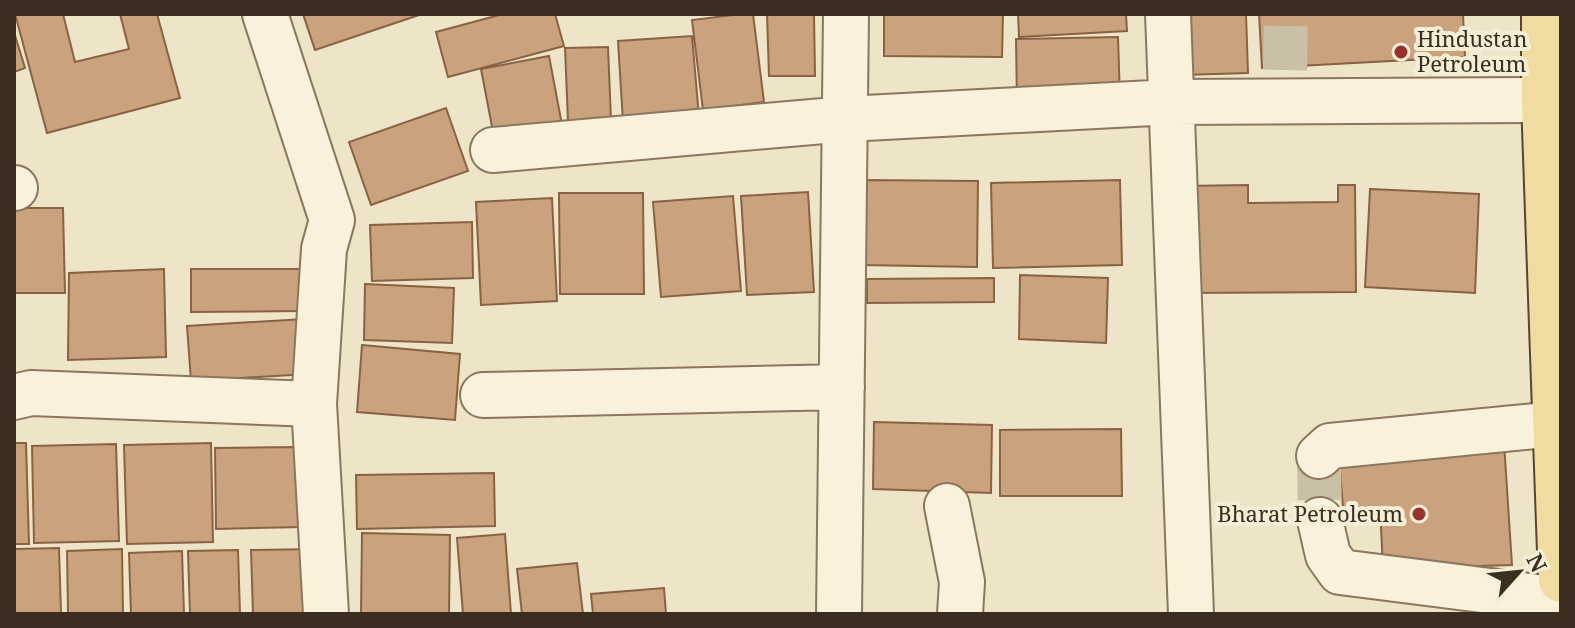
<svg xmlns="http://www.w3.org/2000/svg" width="1575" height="628" viewBox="0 0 1575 628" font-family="'Noto Serif',serif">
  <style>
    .building { fill: #cba27e; stroke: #896243; stroke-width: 2 }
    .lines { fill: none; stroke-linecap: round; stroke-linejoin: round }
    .minor-tunnel { stroke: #cac0a6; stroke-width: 44; stroke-dasharray: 44 22; stroke-linecap: butt }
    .minor-casing { stroke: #8a775d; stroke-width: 48 }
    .major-casing { stroke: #584531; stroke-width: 48 }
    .minor { stroke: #f9f1db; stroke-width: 44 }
    .major { stroke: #f0dba1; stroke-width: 44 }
    .poi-dot { fill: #98322e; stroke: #f5eed7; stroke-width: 3 }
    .labels { text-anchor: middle; stroke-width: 8; stroke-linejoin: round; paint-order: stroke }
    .poi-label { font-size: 22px; fill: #3b2e20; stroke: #f5eed7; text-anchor: start }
  </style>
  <rect width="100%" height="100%" fill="#eee4c8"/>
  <path class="building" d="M15,14h48l12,48 54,-13 -9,-35h37l23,84 -133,35z
    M303,14h115l1,1 -104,35z
    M503,14h52l9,32 -116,31 -12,-45z
    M741,14h12l11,88 -61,8 -11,-90z
    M767,14h47l1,62h-46z
    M884,14h119l-1,43 -118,-1z
    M1018,14h108l1,17 -108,6z
    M1180,14h66l2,59 -65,2z
    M1259,14h204l2,43 -203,11z
    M14,32l11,36 -11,4z
    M692,36l7,81 -76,5 -5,-81z
    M1118,37l2,63 -103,3 -1,-64z
    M608,47l3,73 -43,2 -3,-74z
    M549,56l13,69 -68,12 -13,-68z
    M446,108l22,63 -97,34 -22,-63z
    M861,180l117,1 -1,86 -116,-2z
    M1120,180l2,85 -129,3 -2,-85z
    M1248,185v18l90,-1v-17h17l1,107 -174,1v-107z
    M1370,189l109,5 -4,99 -110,-6z
    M808,192l6,100 -67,3 -6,-99z
    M559,193h84l1,101h-84z
    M733,196l8,95 -80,6 -8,-95z
    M552,198l5,103 -76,4 -5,-103z
    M14,208h49l2,85h-51z
    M472,222l1,56 -101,3 -2,-56z
    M164,269l2,88 -98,3 1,-87z
    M191,269h109v42l-109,1z
    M1020,275l88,3 -2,65 -87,-4z
    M994,278v24l-127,1v-24z
    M365,284l89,4 -2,55 -88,-3z
    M304,319l4,55 -117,7 -4,-55z
    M362,345l98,9 -5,66 -98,-8z
    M874,422l118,3 -1,68 -118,-4z
    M1121,429l1,67h-122v-66z
    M14,443h12l3,101h-15z
    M211,443l2,99 -86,2 -3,-99z
    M1504,443l8,122 -129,4 -3,-62 -37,1 -4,-53z
    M116,444l3,97 -85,2 -2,-97z
    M300,447l2,80 -86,2 -1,-81z
    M494,473l1,53 -138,3 -1,-54z
    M362,533l88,2 -1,79h-88z
    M505,534l6,80h-48l-6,-76z
    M59,548l2,66h-47v-65z
    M122,549l1,65h-55l-1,-63z
    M316,549l2,65h-65l-2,-64z
    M238,550l2,64h-50l-2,-63z
    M182,551l2,63h-53l-2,-61z
    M577,563l6,51h-61l-5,-45z
    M664,588l2,26h-73l-2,-20z"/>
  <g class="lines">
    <path class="minor-tunnel" d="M1285,70l1,-56
      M1319,456l1,64"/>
    <defs>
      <path id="minor" d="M265,14l67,206 -8,29 -10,155 12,210
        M1168,14l23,600
        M493,150l353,-31 326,-17 372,-2
        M14,188h1
        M483,395l359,-8
        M14,397l17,-4 283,11
        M1319,456l11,-10 226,-22
        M947,506l15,76 -2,32
        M1320,520l8,35 12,17 221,28
        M839,614l7,-600"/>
      <path id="major" d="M1544,14v86l17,480"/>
    </defs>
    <use href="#minor" class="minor-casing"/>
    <use href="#major" class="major-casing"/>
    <use href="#minor" class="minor"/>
    <use href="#major" class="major"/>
  </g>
  <g class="poi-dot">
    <circle cx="1401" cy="52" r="8"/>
    <circle cx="1419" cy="514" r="8"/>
  </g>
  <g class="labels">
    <g class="poi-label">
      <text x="1417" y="47">Hindustan<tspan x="1417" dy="25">Petroleum</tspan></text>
      <text x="1403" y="522" text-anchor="end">Bharat Petroleum</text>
    </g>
  </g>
  <rect width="1575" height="628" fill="none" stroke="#3b2e20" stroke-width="32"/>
  <g transform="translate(1519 572) rotate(63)" stroke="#f5eed7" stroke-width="6" paint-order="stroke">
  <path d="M0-6L14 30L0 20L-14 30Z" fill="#3b2e20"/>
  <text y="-12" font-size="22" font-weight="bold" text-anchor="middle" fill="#3b2e20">N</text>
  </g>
</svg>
